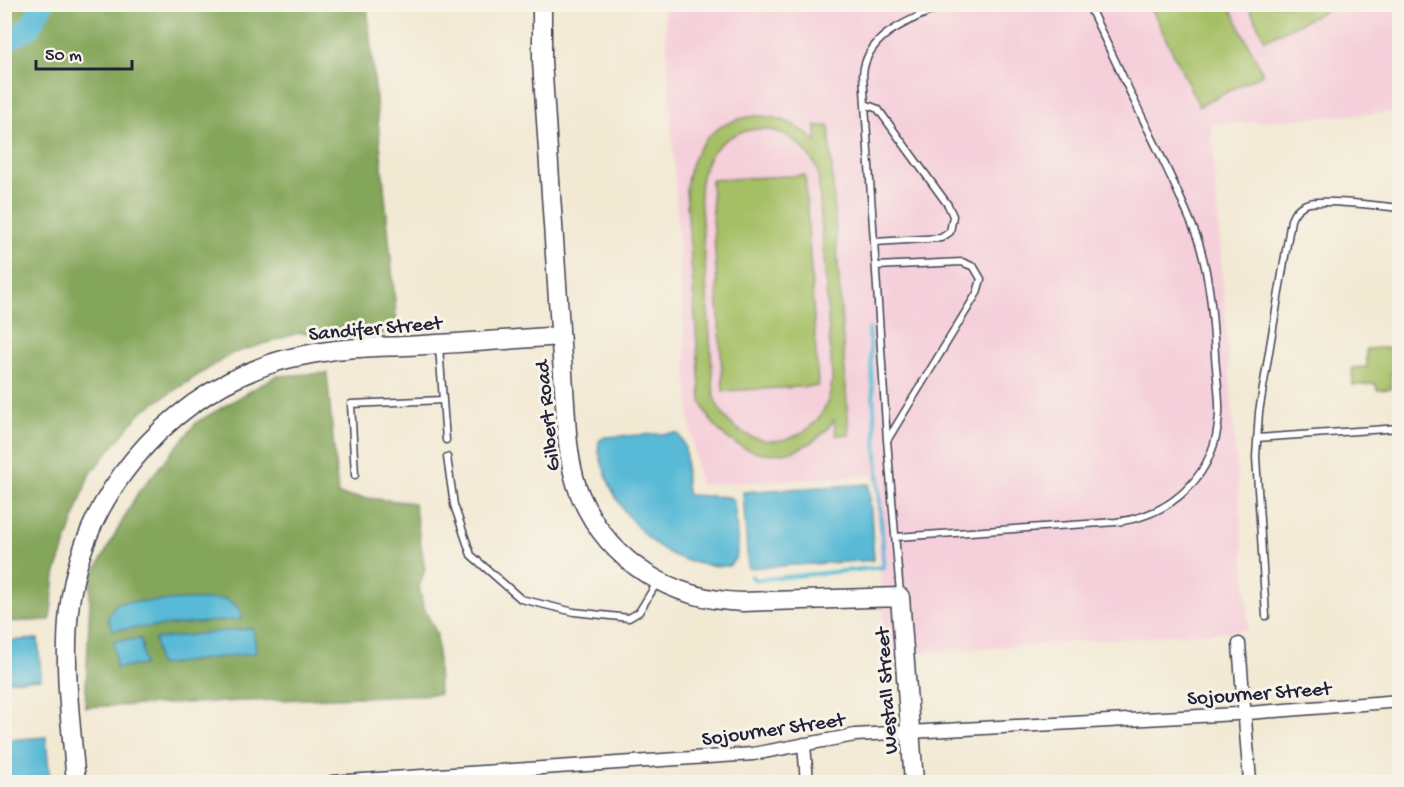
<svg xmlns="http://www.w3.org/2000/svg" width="1404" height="787" viewBox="0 0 1404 787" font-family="'Gochi Hand',sans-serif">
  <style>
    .built { fill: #f5cfda }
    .green { fill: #a5bf65; stroke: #647050; stroke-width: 1.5; fill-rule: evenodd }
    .forest { fill: #84a65a; stroke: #53644a; stroke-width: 1.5 }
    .water { fill: #58bad6; stroke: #3d6e88; stroke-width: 1.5 }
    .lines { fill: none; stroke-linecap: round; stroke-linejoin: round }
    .stream { stroke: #58bad6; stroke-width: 4 }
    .river { stroke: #58bad6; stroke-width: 22 }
    .lane-casing { stroke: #414052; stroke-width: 9 }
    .street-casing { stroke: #414052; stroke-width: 15 }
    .secondary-casing { stroke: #414052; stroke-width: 21 }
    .lane { stroke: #fff; stroke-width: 6 }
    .street { stroke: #fff; stroke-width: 12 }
    .secondary { stroke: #fff; stroke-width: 18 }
    .labels { text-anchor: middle; stroke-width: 6; stroke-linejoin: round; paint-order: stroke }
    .street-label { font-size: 21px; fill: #22223b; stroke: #f7f3e8 }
  </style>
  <rect width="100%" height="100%" fill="#f7f3e8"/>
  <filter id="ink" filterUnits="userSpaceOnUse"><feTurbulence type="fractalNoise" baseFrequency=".0167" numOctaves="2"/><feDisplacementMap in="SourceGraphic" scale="12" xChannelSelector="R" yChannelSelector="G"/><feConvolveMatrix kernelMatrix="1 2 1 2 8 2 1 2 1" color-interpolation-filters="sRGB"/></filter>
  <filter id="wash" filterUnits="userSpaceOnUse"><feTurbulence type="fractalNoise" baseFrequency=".008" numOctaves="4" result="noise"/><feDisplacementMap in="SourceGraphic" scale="24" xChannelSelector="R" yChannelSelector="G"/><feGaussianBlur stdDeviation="1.35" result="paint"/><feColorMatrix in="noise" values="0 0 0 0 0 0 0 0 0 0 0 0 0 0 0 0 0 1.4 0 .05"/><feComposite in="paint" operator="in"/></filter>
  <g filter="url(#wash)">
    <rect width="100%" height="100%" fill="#f2e9d3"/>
    <path class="built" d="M664,5h735v107l-188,13 38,505 -363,25 -13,-180 -173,10 -10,-60z"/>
    <path class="green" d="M1164,5h65l34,69 -64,32 -47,-96z
      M1248,5h79l2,4 -64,31z
      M756,116c24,0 44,9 60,26v-16h13l20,309h-13l-2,-15c-36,53 -112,41 -133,-19l-15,-211c4,-42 27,-70 70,-74zM765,129c26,4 43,19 53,43l14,204c-1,74 -92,89 -118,21l-14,-205c2,-40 26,-63 65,-63z
      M805,175l13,211 -95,5 -12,-211z
      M1399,347v26h-9l1,16 -14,1 -1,-6 -23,1 -1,-17 15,-1 -1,-18z"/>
    <path class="forest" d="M4,5h363l31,329 -99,-1 -68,21 -89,57 -53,64 -34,100 -5,45 -45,2z
      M327,373l11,122 76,8 11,67 -6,17 4,19 14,28 2,60 -354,13 6,-128 46,-85 60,-72 79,-46z"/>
    <path class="water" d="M677,433c16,16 4,42 11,62l41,2 5,3 4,46 -2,12 -7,8c-14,0 -27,-1 -41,-5 -38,-11 -72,-53 -83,-89 -3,-10 -8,-20 -6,-31l6,-4z
      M869,484l5,76 -126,8 -5,-76z
      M226,599l12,8 5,12 -130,11 -5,-12 7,-13 10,-3z
      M253,628l3,25 -98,12 -3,-26z
      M38,639l3,40 -36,2v-40z
      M141,639l3,26 -28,3 -2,-27z
      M46,737l4,45h-45v-42z"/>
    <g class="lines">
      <path class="stream" d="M751,576l4,4 129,-13 -15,-238"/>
      <path class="river" d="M4,42l25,-14 14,-24"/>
    </g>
  </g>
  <g filter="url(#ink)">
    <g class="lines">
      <defs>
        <path id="lane" d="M865,104l13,5 70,96 5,11 -3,16 -9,6 -66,4
          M876,266l86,-4 12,5 7,12 -4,14 -89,146
          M439,347l7,93
          M1257,438l143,-10
          M447,457l7,48 17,50 50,44 53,13 55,6 10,-6 19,-31
          M355,475l-4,-71 92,-4
          M896,537l220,-15c58,-7 100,-48 103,-108 1,-19 -3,-39 -4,-59 -2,-38 -5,-75 -16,-112 -11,-31 -26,-61 -40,-91 -24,-49 -47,-98 -71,-148
          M900,593l-13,-153 -24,-366c4,-42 50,-54 83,-70
          M1266,616l-10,-159 3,-45 32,-192c3,-8 7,-13 15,-16 16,-6 73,2 94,4"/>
        <path id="street" d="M1239,644l11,138
          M804,744l3,38
          M332,782l421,-28 102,-19 381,-21 164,-13"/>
        <path id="secondary" d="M542,4v57l25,372c2,22 5,44 14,64 29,66 91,103 162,105l157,-5 14,185
          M76,782c-5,-56 -13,-115 -7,-172 13,-112 93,-207 198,-245 19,-7 42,-11 62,-14 25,-4 52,-4 77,-5 52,-3 103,-6 154,-10"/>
      </defs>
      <use href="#lane" class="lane-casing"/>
      <use href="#street" class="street-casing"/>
      <use href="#secondary" class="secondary-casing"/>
      <use href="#lane" class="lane"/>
      <use href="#street" class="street"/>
      <use href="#secondary" class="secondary"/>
    </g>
  </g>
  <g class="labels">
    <g class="street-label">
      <text transform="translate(375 327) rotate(-5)" y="7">Sandifer Street</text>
      <text transform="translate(546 416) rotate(-96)" y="7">Gilbert Road</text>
      <text transform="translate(885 691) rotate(-94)" y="7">Westall Street</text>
      <text transform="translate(1259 692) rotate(-4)" y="7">Sojourner Street</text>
      <text transform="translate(773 728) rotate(-8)" y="7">Sojourner Street</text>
    </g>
  </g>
  <rect width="1404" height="787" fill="none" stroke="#f7f3e8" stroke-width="24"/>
  <path d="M36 60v9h96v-9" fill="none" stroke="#22223b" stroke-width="3"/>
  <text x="45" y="60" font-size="18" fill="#22223b" stroke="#f7f3e8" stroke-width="4.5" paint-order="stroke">50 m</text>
</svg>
